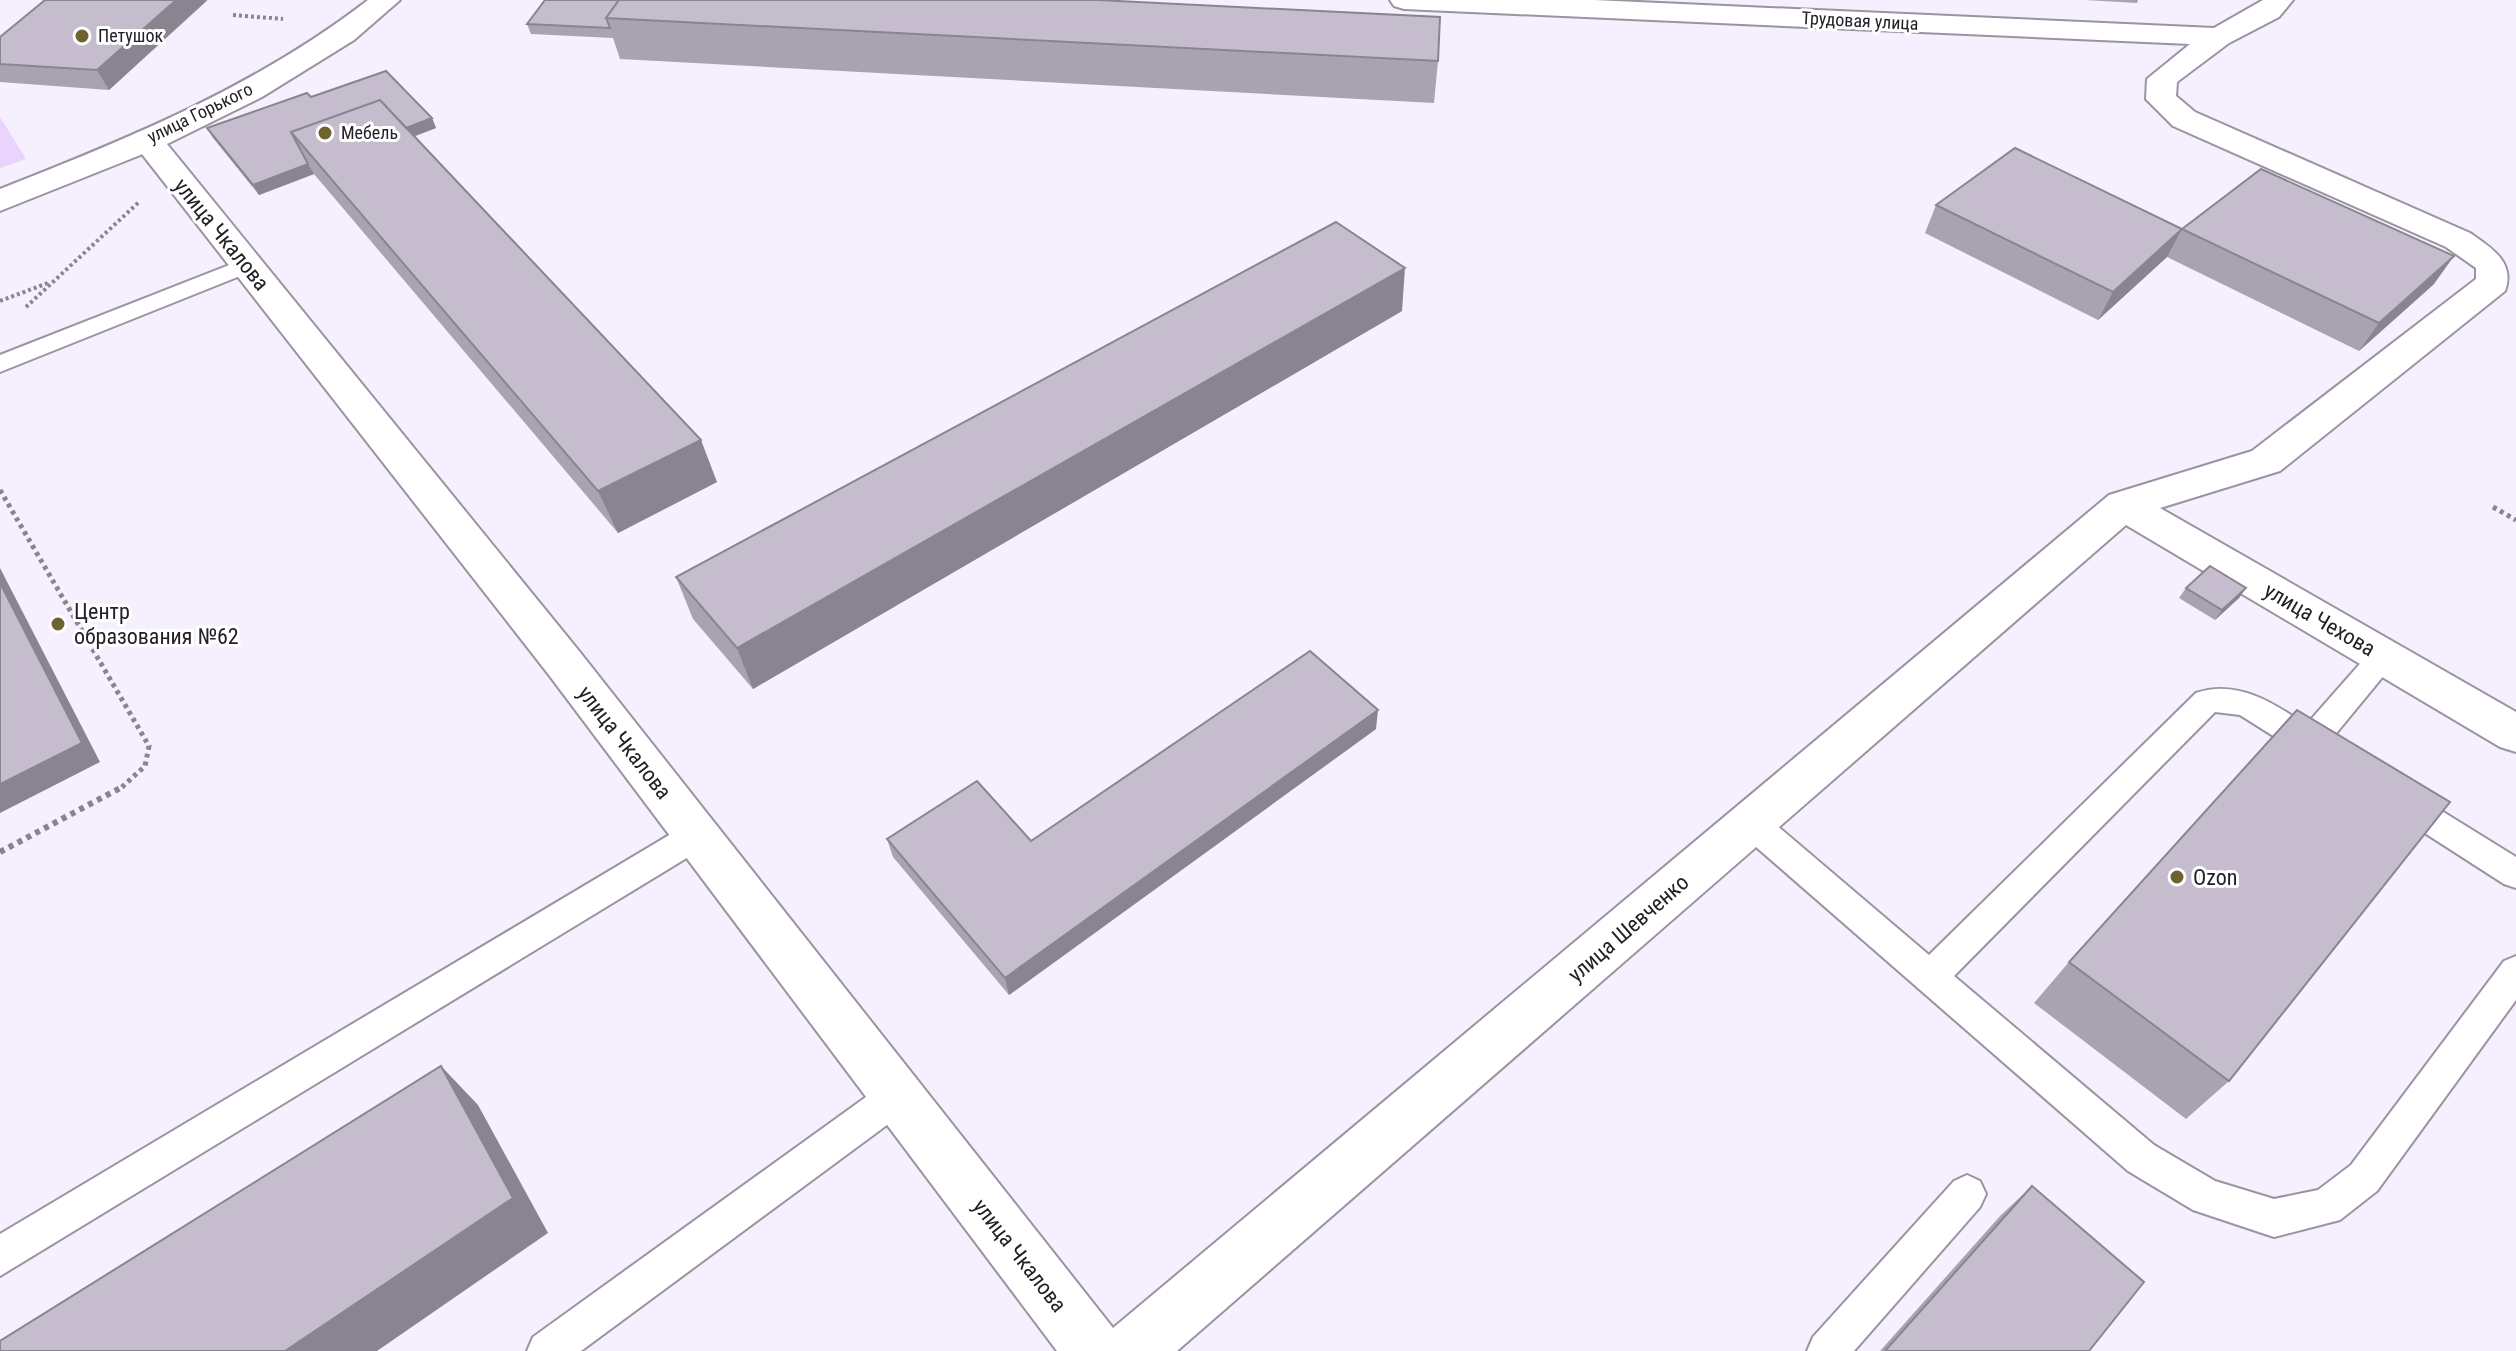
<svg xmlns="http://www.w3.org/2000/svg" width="2516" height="1351" viewBox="0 0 2516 1351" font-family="'Roboto Condensed',sans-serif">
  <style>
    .green { fill: #ead3fd }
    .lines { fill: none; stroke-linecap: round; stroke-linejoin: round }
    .lane-casing { stroke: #9b92a2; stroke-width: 4 }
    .street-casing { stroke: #9b92a2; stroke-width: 4 }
    .secondary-casing { stroke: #9b92a2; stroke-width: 4 }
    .path-far2 { stroke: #89848e; stroke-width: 4; stroke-dasharray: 3 3; stroke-linecap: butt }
    .path-far1 { stroke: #89848e; stroke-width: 5; stroke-dasharray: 4 4; stroke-linecap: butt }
    .path { stroke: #89848e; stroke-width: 6; stroke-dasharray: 5 5; stroke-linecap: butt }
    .lane { fill: #fff; fill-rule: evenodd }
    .street { fill: #fff; fill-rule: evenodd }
    .secondary { fill: #fff; fill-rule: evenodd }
    .wall { fill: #a9a3b0 }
    .shaded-wall { fill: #8a8490 }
    .building { fill: #c5bdcd; stroke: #8a8490; stroke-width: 2 }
    .poi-dot { fill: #6d6330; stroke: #fff; stroke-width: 3 }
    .labels { text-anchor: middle; stroke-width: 6; stroke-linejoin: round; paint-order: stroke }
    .far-street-label { font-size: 18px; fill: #232026; stroke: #fff }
    .far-poi-label { font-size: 18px; fill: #232026; stroke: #fff; text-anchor: start }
    .street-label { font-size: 22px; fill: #232026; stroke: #fff }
    .poi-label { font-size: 22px; fill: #232026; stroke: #fff; text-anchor: start }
  </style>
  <rect width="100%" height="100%" fill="#f6effd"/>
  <path class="green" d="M0,117l26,42 -26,9z"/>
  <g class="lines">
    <defs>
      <path id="lane" d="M247,258l8,2 4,5 -4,5 -255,102v-17z
        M2384,646l11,3 4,8 -70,85 3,5 -5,9 -11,4 -11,-4 -65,-41 -25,-3 -261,264 200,169 61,36 59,18 44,-9 33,-25 153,-204 12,-5v44l-139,191 -37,29 -66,17 -81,-27 -65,-39 -388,-338 -5,-10 5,-10 11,-4 11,4 167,142 267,-262c41,-14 78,10 110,32l67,-76z
        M2400,788l11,4 105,65v31l-12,-4 -115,-74 -5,-9 5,-9z
        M697,821l11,4 5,10 -5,10 -708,431v-42l686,-409z
        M897,1079l13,5 5,12 -5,12 -329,243h-54l6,-14 351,-253z
        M1967,1175l13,6 6,13 -6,13 -126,144h-47l6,-14 141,-156z"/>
      <path id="street" d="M1390,0h204l620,28 49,-28h30l-14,17 -50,26 -52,39 -1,14 19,16 275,121c20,14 46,29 35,58l-225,180 -120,37 356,204v40l-16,-5 -374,-222 -949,826h-120l-508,-676 -418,-535 5,-7 11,-3 11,3 421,518 534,677 996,-833 143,-44 224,-172v-11l-30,-21 -273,-121 -27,-27 1,-20 43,-35 -786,-35 -10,-3z"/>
      <path id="secondary" d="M368,0h32l-46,40 -92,57 -99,49 -163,65v-22c130,-51 257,-103 368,-189z"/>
    </defs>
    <use href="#lane" class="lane-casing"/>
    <use href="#street" class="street-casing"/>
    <use href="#secondary" class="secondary-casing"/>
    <path class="path-far2" d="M233,15l50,4
      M0,301l48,-18
      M26,307l113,-105"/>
    <path class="path-far1" d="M0,490l149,256 -4,20 -24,22
      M2493,507l23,13"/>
    <path class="path" d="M0,852l124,-66"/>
    <use href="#lane" class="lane"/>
    <use href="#street" class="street"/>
    <use href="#secondary" class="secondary"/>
  </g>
  <path class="wall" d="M208,0l-99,90 -109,-8v-45z
    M545,0l893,61 -4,42 -814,-44 -7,-21 -82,-4 -4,-10z
    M2085,0h53l-1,3z
    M311,97l121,21 4,10 -21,8 302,346 -99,51 -304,-359 -55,21 -46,-57 -6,-10z
    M1936,205l246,24 -15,28 -69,63 -173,-87z
    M2182,229l252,55 -75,67 -192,-94z
    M1402,311l-649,378 -60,-70 -17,-42z
    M2186,588h60l-7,10 -24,22 -36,-22z
    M1376,729l-367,266 -116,-138 -6,-18 144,2z
    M2069,962l160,119 -43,38 -152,-116z
    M2032,1186l57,165h-209l120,-135z"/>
  <path class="shaded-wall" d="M176,0h31l-98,90 -12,-20z
    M432,118l4,10 -112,43 -8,-10z
    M308,164l6,10 -55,21 -6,-10z
    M2182,229l-15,28 -69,63 15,-28z
    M2454,256l-20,28 -75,67 20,-28z
    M1405,268l-3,43 -649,378 -16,-41z
    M701,440l16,42 -99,51 -20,-42z
    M0,568l100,194 -100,51z
    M2246,588l-7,10 -24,22 7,-10z
    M1378,710l-2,19 -367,266 -4,-17z
    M441,1066l37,39 70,128 -171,118h-92z"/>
  <path class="building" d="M45,0h131l-79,70 -97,-6v-27z
    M545,0h74l-13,18 4,10 -83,-4z
    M619,0h479l342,17 -2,44 -832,-43z
    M386,71l46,47 -26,10 -26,-28 -89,32 17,32 -55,21 -46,-57 100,-35 4,4z
    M380,100l321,340 -103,51 -307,-359z
    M2015,148l167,81 -69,63 -177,-87z
    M2261,169l193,87 -75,67 -197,-94z
    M1336,222l69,46 -668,380 -61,-71z
    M2210,566l36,22 -24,22 -36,-22z
    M0,583l82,160 -82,41z
    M1310,651l68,59 -373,268 -118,-139 90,-58 54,60z
    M2297,710l153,92 -221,279 -160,-119z
    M441,1066l72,132 -228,153h-285v-10z
    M2032,1186l112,96 -55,69h-204z"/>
  <g class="poi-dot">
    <circle cx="82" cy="36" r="8"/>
    <circle cx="325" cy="133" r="8"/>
    <circle cx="58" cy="624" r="8"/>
    <circle cx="2177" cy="877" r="8"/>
  </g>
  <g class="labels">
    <g class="far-street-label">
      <text transform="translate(1860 21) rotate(3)" y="6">Трудовая улица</text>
      <text transform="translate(200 113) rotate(-26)" y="6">улица Горького</text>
    </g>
    <g class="far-poi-label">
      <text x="98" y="42">Петушок</text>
      <text x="341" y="139">Мебель</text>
    </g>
    <g class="street-label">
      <text transform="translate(222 234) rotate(51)" y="8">улица Чкалова</text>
      <text transform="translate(2320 619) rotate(30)" y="8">улица Чехова</text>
      <text transform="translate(625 742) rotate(52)" y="8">улица Чкалова</text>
      <text transform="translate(1628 928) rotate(-41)" y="8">улица Шевченко</text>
      <text transform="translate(1020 1255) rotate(52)" y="8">улица Чкалова</text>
    </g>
    <g class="poi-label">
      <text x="74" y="619">Центр<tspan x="74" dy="25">образования №62</tspan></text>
      <text x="2193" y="885">Ozon</text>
    </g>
  </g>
</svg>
